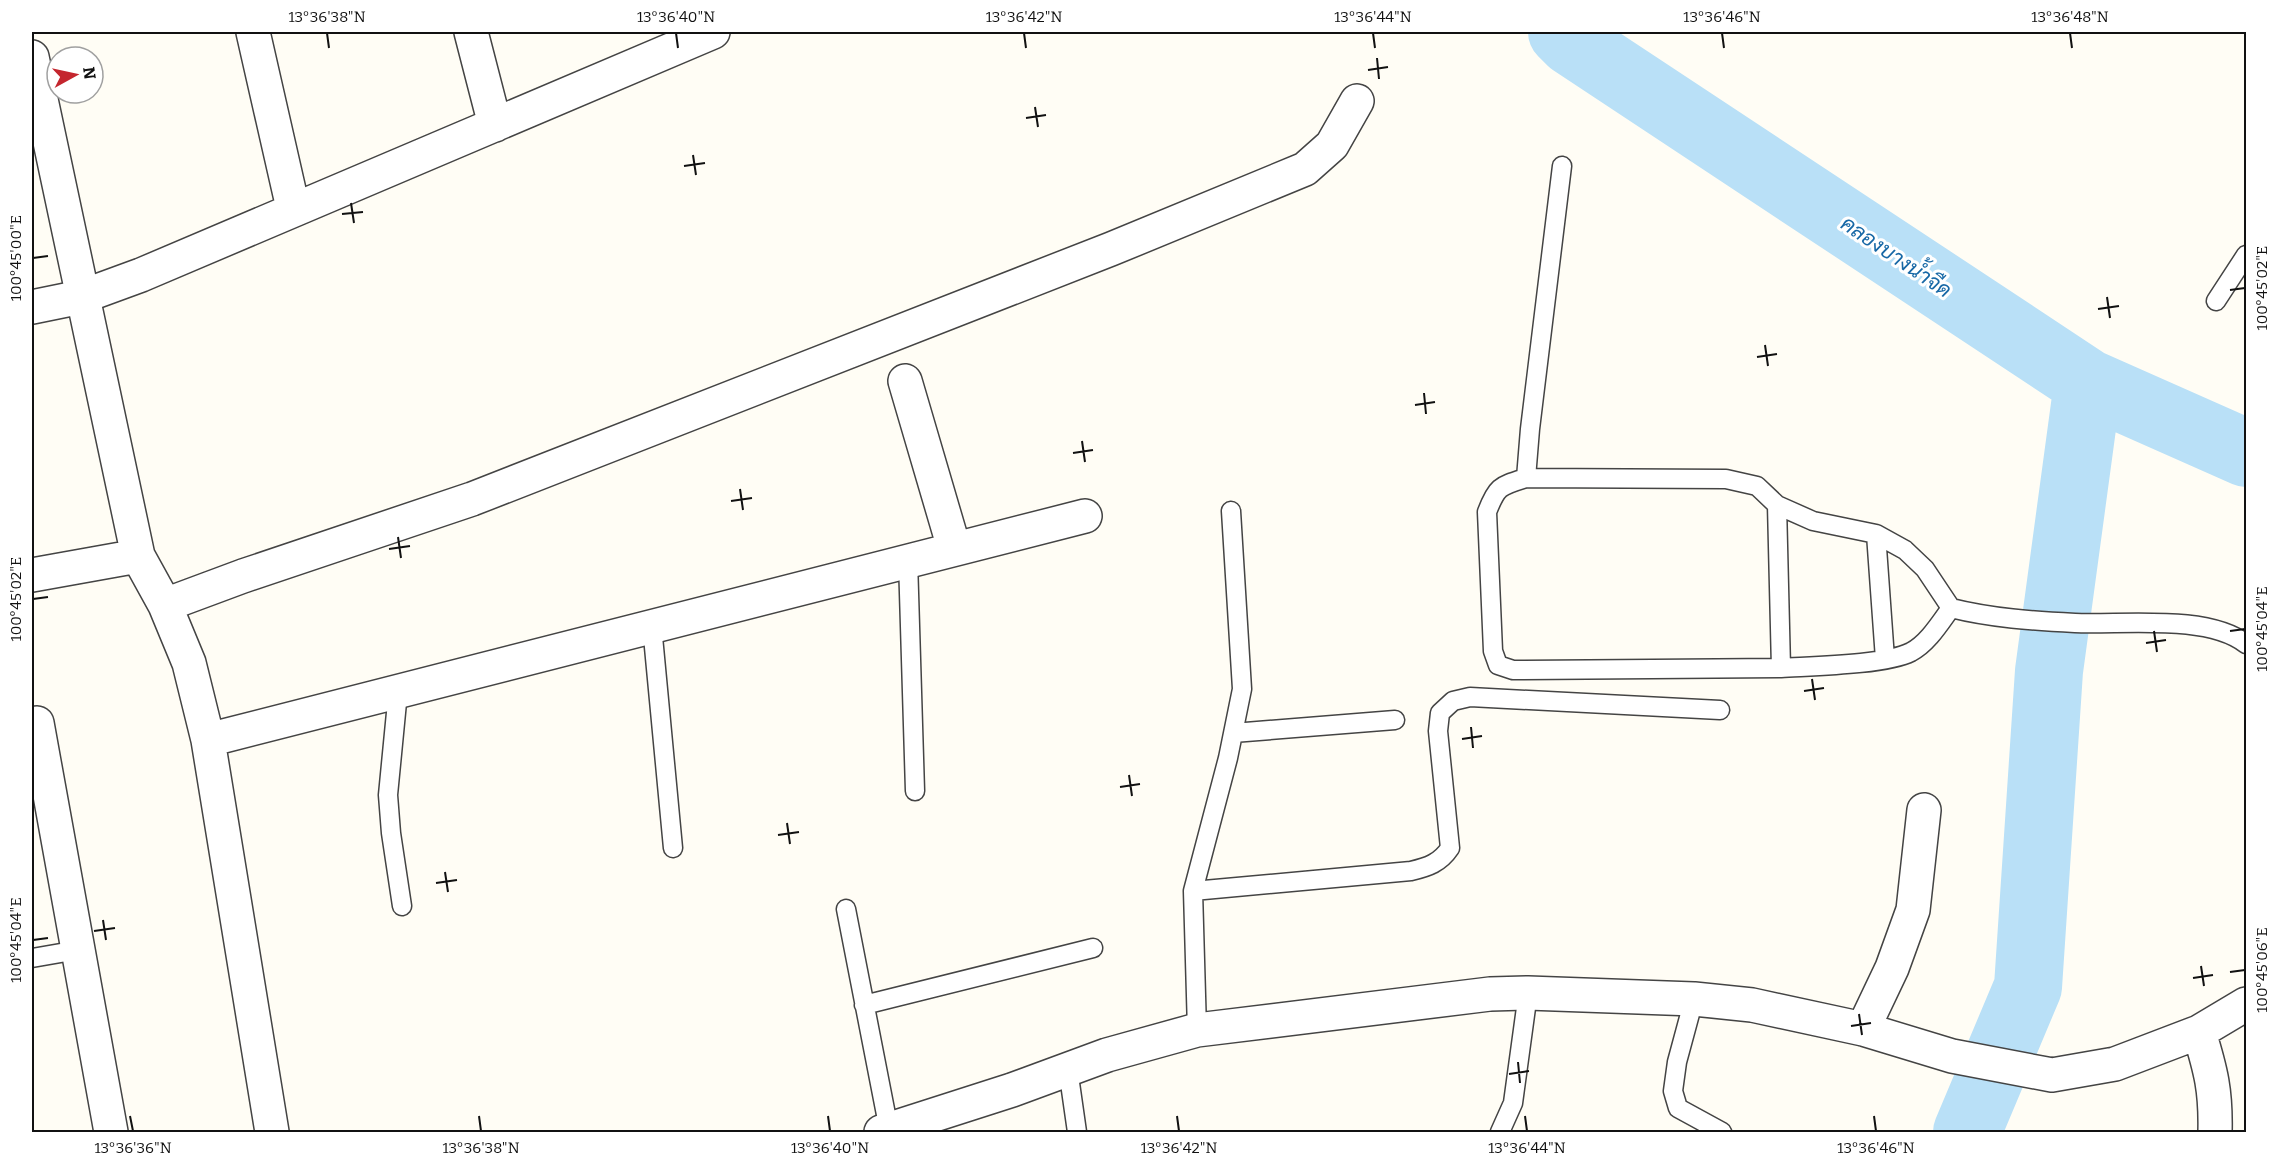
<svg xmlns="http://www.w3.org/2000/svg" width="2278" height="1164" viewBox="0 0 2278 1164" font-family="Bitter,Sarabun,serif">
  <style>
    .lines { fill: none; stroke-linecap: round; stroke-linejoin: round }
    .river { stroke: #b9e0f7; stroke-width: 68 }
    .service-casing { stroke: #444; stroke-width: 21 }
    .minor-casing { stroke: #444; stroke-width: 36 }
    .service { stroke: #fff; stroke-width: 18 }
    .minor { stroke: #fff; stroke-width: 33 }
    .ticks { fill: none; stroke: #111; stroke-width: 2 }
    .labels { text-anchor: middle; stroke-width: 6; stroke-linejoin: round; paint-order: stroke }
    .water-label { font-size: 21px; font-style: italic; fill: #1768a6; stroke: #fff }
    .neatline { fill: none; stroke: #111; stroke-width: 2 }
    .ticks-label { font-size: 15px; text-anchor: middle; fill: #111 }
  </style>
  <rect width="100%" height="100%" fill="#fffdf5"/>
  <g class="lines">
    <path class="river" d="M1562,32l10,10 516,341 158,70
      M1967,1132l61,-145 21,-316 39,-288"/>
    <defs>
      <path id="service" d="M2216,301l30,-46
        M1526,478l4,-49 32,-263
        M1777,505l4,163c32,-2 104,-3 130,-16 17,-9 29,-29 40,-44
        M1876,534l9,125
        M908,560l7,231
        M652,626l21,222
        M1781,668l-268,2 -15,-5 -5,-14 -6,-139c10,-26 13,-26 39,-34l200,1 31,7 20,19 36,16 63,13 29,16 20,19 26,39c40,10 82,13 124,15 49,2 133,-9 171,21
        M398,692l-10,103 3,38 11,73
        M1233,733l162,-13
        M1193,891l218,-20c17,-4 29,-8 39,-23l-12,-117 2,-18 13,-12 17,-4 250,13
        M846,909l43,221
        M32,958l46,-8
        M1694,999l-17,63 -4,29 5,17 44,24
        M864,1005l229,-57
        M1197,1030l-4,-139 35,-133 14,-69 -11,-178
        M1068,1069l9,63
        M1500,1132l13,-29 15,-110"/>
      <path id="minor" d="M253,32l40,176
        M471,32l24,93
        M32,57l106,499 27,49 24,58 19,77 64,392
        M32,307l49,-10 60,-22 572,-243
        M905,381l49,167
        M32,575l106,-19
        M165,605l78,-29 229,-77 639,-250 194,-80 27,-24 25,-44
        M37,723l74,409
        M208,740l877,-224
        M1863,1029l29,-61 21,-58 11,-100
        M2199,1032c12,39 17,59 16,100
        M881,1132l131,-42 95,-35 90,-25 293,-36 38,-1 166,6 58,6 111,24 89,27 100,19 63,-11 84,-32 47,-28"/>
    </defs>
    <use href="#service" class="service-casing"/>
    <use href="#minor" class="minor-casing"/>
    <use href="#service" class="service"/>
    <use href="#minor" class="minor"/>
  </g>
  <path class="ticks" d="M327,33l2,15M676,33l2,15M1024,33l2,15M1373,33l2,15M1722,33l2,15M2070,33l2,15M1377,58l2,21M1368,70l20,-3M1035,107l3,20M1026,118l20,-3M693,155l3,20M684,166l21,-3M351,203l3,20M342,214l21,-2M33,258l15,-2M2230,290l15,-2M2107,297l3,21M2098,309l21,-3M1765,345l3,21M1757,357l20,-3M1424,393l2,21M1415,405l20,-3M1082,441l3,21M1073,453l20,-3M740,489l3,21M731,501l21,-3M398,537l3,21M389,549l21,-3M33,599l15,-2M2154,631l3,21M2230,631l15,-2M2146,643l20,-3M1812,679l3,21M1804,691l20,-3M1471,727l2,21M1462,739l20,-3M1129,775l3,21M1120,787l20,-3M787,823l3,21M778,835l21,-3M445,872l3,20M436,883l21,-3M103,920l3,20M94,931l21,-3M33,940l15,-2M2201,966l3,20M2230,972l15,-2M2193,978l20,-3M1859,1014l3,21M1851,1026l20,-3M1518,1062l2,21M1509,1074l20,-3M130,1116l3,15M479,1116l2,15M828,1116l2,15M1177,1116l2,15M1525,1116l2,15M1874,1116l2,15"/>
  <g class="labels">
    <g class="water-label">
      <text transform="translate(1896 257) rotate(34)" y="7">คลองบางน้ำจืด</text>
    </g>
  </g>
  <rect width="2278" height="1164" fill="none" stroke="#ffffff" stroke-width="66"/>
  <g transform="translate(75 75) rotate(82)"><circle r="28" fill="#ffffff" stroke="#a0a0a0" stroke-width="1.5"/>
  <path d="M0-4.5L10 22L0 15L-10 22Z" fill="#c4262e"/>
  <text y="-9" font-size="16" font-weight="bold" text-anchor="middle" fill="#111111">N</text>
  </g>
  <rect x="33" y="33" width="2212" height="1098" class="neatline"/>
  <g class="ticks-label">
    <text x="327" y="22">13°36'38"N</text>
    <text x="676" y="22">13°36'40"N</text>
    <text x="1024" y="22">13°36'42"N</text>
    <text x="1373" y="22">13°36'44"N</text>
    <text x="1722" y="22">13°36'46"N</text>
    <text x="2070" y="22">13°36'48"N</text>
    <text transform="translate(16 258) rotate(-90)" y="5">100°45'00"E</text>
    <text transform="translate(2262 288) rotate(-90)" y="5">100°45'02"E</text>
    <text transform="translate(16 599) rotate(-90)" y="5">100°45'02"E</text>
    <text transform="translate(2262 629) rotate(-90)" y="5">100°45'04"E</text>
    <text transform="translate(16 940) rotate(-90)" y="5">100°45'04"E</text>
    <text transform="translate(2262 970) rotate(-90)" y="5">100°45'06"E</text>
    <text x="133" y="1153">13°36'36"N</text>
    <text x="481" y="1153">13°36'38"N</text>
    <text x="830" y="1153">13°36'40"N</text>
    <text x="1179" y="1153">13°36'42"N</text>
    <text x="1527" y="1153">13°36'44"N</text>
    <text x="1876" y="1153">13°36'46"N</text>
  </g>
</svg>
